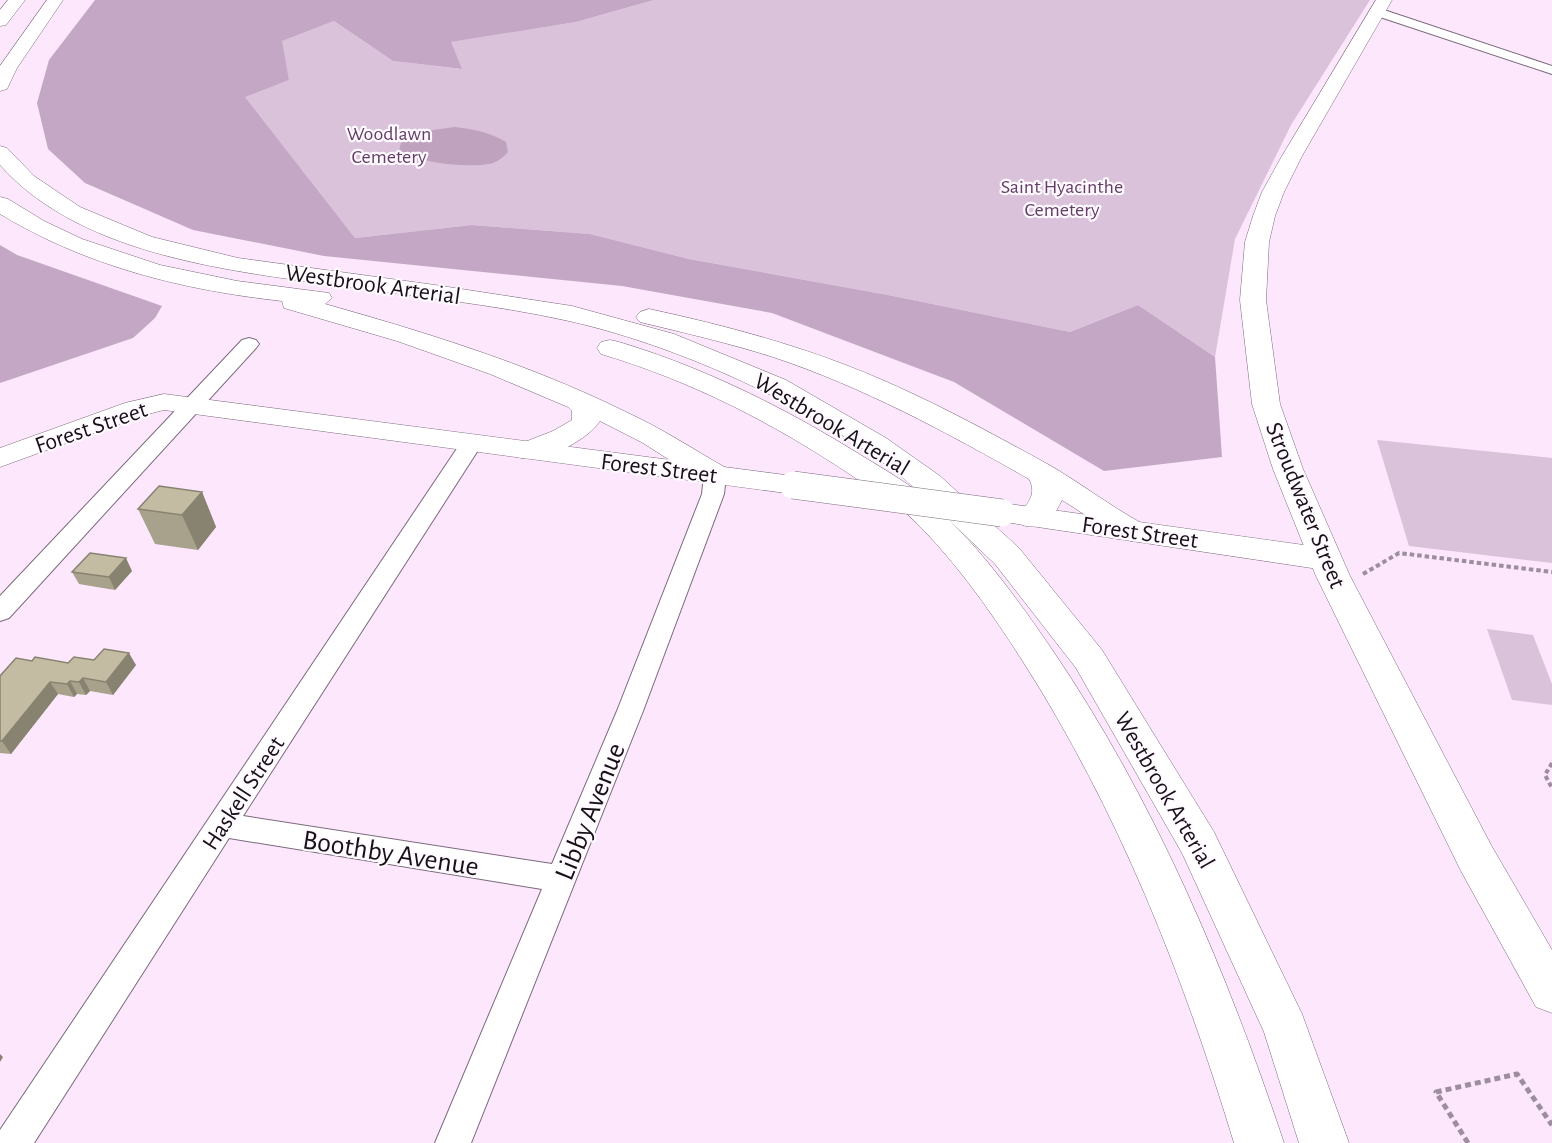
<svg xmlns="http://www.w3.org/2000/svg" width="1552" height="1143" viewBox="0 0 1552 1143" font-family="'Alegreya Sans',sans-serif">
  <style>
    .green { fill: #dac2db }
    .forest { fill: #c3a7c4 }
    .water { fill: #bea2be }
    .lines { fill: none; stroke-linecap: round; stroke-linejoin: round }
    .minor-casing { stroke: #7c6a7c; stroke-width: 2 }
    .tertiary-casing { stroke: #7c6a7c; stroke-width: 1 }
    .secondary-casing { stroke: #7c6a7c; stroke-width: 1 }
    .trunk-casing { stroke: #7c6a7c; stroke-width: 1 }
    .path-far1 { stroke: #9d8e9d; stroke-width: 4; stroke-dasharray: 4.5 3; stroke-linecap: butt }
    .path { stroke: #9d8e9d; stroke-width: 5; stroke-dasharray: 6 4; stroke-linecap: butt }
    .minor { fill: #fff; fill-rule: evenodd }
    .tertiary { fill: #fff; fill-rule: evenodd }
    .secondary { fill: #fff; fill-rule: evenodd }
    .trunk { fill: #fff; fill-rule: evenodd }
    .tertiary-bridge-casing { stroke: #7c6a7c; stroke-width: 28; stroke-linecap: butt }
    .tertiary-bridge { stroke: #fff; stroke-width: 27 }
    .wall { fill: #a8a18b }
    .shaded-wall { fill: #888371 }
    .building { fill: #c3bba2; stroke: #888371; stroke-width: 1.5 }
    .labels { text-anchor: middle; stroke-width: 4.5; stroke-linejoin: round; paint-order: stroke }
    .far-park-label { font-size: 20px; fill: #643d65; stroke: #fefaff }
    .street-label { font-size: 24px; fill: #171017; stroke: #fefaff }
    .near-street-label { font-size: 28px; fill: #171017; stroke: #fefaff }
  </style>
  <rect width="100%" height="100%" fill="#fce7fc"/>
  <path class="green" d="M654,0h716l-79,125 -56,114 -20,118 -77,-52 -68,27 -182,-37 -199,-36 -99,-25 -118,-9 -117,13 -111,-142 45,-16 -8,-39 53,-20 59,40 68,8 -11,-27 126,-20z
    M1377,440l175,18v105l-143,-17z
    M1487,629l46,6 19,49v21l-40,-5z"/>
  <path class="forest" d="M95,0h559l-78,22 -125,20 11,27 -69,-8 -59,-40 -52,20 7,39 -44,17 110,141 117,-13 118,9 99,25 199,36 182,37 68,-27 77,52 7,100 -118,14 -150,-89 -182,-69 -150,-27 -298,-30 -131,-26 -108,-47 -37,-34 -11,-46 12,-43z
    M0,245l17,10 145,51 -7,12 -22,20 -133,45z"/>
  <path class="water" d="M454,127c19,2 35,5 52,15l2,10c-4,4 -9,9 -15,11 -21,6 -77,0 -94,-13l3,-10 25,-9z"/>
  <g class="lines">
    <defs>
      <path id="minor" d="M1378,8l174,58v8l-178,-59 -2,-3z
        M249,338l7,2 3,4 -3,4 -247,270 -9,3v-25l242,-256z
        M471,438l8,1 3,5 -239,372 309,48 65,-153 85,-217 2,-19 3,-5 8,-2 8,2 3,5 -2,19 -81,217 -172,432h-36l107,-254 -313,-51 -195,305h-34v-13l460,-686 3,-5z"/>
      <path id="tertiary" d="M164,394l629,82 10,3 5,6 -5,6 -10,3 -629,-84 -20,5 -144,52v-19l125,-45z
        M1002,503l323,45 11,4 5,7 -5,7 -11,4 -334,-50 -4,-7 4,-7z"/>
      <path id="secondary" d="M1376,0h16l-90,156 -18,36 -9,24 -6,26 -3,58 14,104 23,65 47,107 141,269 61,105v63l-16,-6 -75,-136 -145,-295 -43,-107 -21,-65 -12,-104 5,-58 8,-26 9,-24 20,-36z"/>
      <path id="trunk" d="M8,0h17l-19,25 -6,1v-16z
        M47,0h16l-46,68 -10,21 -7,2v-25z
        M0,146l7,2 27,28 46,31 72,30 86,21 197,27 137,21 102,28 112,46 100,58 54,38 79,72 83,102 112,182 88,182 47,129h-50l-35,-111 -82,-179 -106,-185 -81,-104 -46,-44c39,38 71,83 102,128 103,151 175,321 233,495h-50c-51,-169 -116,-333 -212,-483 -34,-53 -72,-107 -119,-150 -15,-13 -33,-22 -49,-33 -79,-53 -162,-96 -253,-123l-4,-6 4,-6 9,-2 9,2c86,26 164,65 240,112 26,16 53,31 75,51 -89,-85 -245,-157 -365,-184 -76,-17 -159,-25 -236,-36 -111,-15 -255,-32 -333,-120z
        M0,197l8,2 36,22 38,18 78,26 77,16 92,12 3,5 -7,6c103,29 206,61 301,108 35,16 67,37 100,56l4,7 -4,7 -11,2 -11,-2 -61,-39 -43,-22c-14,21 -59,43 -83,36l-5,-6 5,-6 36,-14 19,-11v-9l-4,-4 -78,-33 -93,-33 -113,-33 -2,-7c-100,-11 -196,-35 -282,-87z
        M649,309c79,17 157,38 231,70 56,24 109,53 162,82 35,19 66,44 101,63l5,7 -5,7 -11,3 -11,-3 -59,-38c-9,18 -19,31 -40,25l-5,-7c9,-14 21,-22 12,-39 -83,-47 -166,-92 -256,-122 -44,-14 -88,-24 -133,-35l-4,-5 4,-5z"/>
    </defs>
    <use href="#minor" class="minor-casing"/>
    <use href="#tertiary" class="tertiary-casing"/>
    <use href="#secondary" class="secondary-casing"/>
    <use href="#trunk" class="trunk-casing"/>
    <path class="path-far1" d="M1363,574l36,-21 153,19
      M1552,763l-7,12 7,13"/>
    <path class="path" d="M1468,1143l-32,-51 81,-18 35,51"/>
    <use href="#minor" class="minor"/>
    <use href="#tertiary" class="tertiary"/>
    <use href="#secondary" class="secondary"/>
    <use href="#trunk" class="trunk"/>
    <defs>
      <path id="tertiary-bridge" d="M793,485l209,28"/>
    </defs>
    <use href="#tertiary-bridge" class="tertiary-bridge-casing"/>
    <use href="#tertiary-bridge" class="tertiary-bridge"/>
  </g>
  <path class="wall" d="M202,492l14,35 -18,23 -43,-6 -17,-35z
    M132,571l-17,19 -36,-6 -7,-12z
    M94,660l42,5 -23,30 -23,-4 -4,4 -9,-1 -3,3 -16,-3 -47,60 -11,-1v-77l32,-15 36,2z"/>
  <path class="shaded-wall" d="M202,492l14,35 -18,23 -16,-35z
    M126,558l6,13 -17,19 -6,-13z
    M129,653l7,12 -23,30 -7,-13z
    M83,678l7,13 -4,4 -7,-13z
    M70,681l7,13 -3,3 -7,-13z
    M50,682l8,12 -47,60 -9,-13z
    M0,1054l3,3 -3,5z"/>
  <path class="building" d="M159,486l43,6 -20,23 -44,-6z
    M90,553l36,5 -17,19 -37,-5z
    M104,649l25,4 -23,29 -23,-4 -4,4 -9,-1 -3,3 -17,-2 -48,59h-2v-65l16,-18 16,3 3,-4 33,6 6,-6 20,3z"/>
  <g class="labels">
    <g class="far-park-label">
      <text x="389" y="140">Woodlawn<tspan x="389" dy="23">Cemetery</tspan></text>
      <text x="1062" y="193">Saint Hyacinthe<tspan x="1062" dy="23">Cemetery</tspan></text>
    </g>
    <g class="street-label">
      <text transform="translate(373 284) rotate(8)" y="8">Westbrook Arterial</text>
      <text transform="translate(832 424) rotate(31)" y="8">Westbrook Arterial</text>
      <text transform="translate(91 427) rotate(-19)" y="8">Forest Street</text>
      <text transform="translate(659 468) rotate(7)" y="8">Forest Street</text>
      <text transform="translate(1306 505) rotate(68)" y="8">Stroudwater Street</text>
      <text transform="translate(1140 532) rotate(8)" y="8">Forest Street</text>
      <text transform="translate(1165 790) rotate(60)" y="8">Westbrook Arterial</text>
      <text transform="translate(243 793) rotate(-57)" y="8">Haskell Street</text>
    </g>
    <g class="near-street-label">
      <text transform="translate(589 811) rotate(-68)" y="10">Libby Avenue</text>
      <text transform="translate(391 852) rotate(9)" y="10">Boothby Avenue</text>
    </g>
  </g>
</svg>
